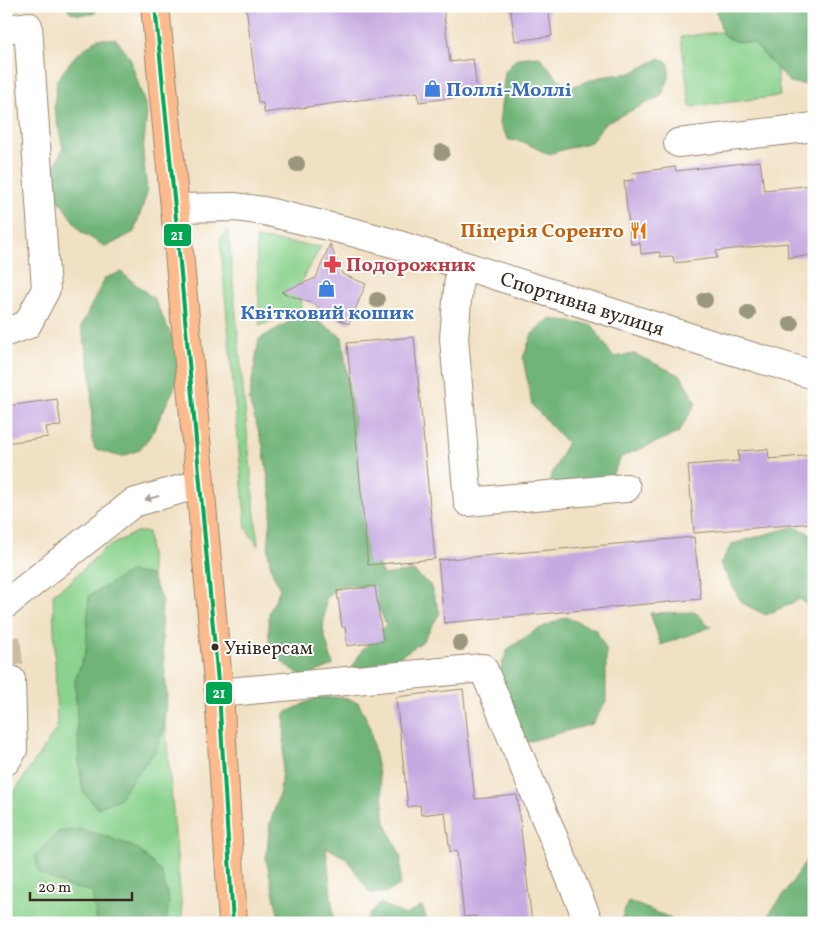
<svg xmlns="http://www.w3.org/2000/svg" width="820" height="929" viewBox="0 0 820 929" font-family="Vollkorn,serif">
  <style>
    .green { fill: #8ad28d; stroke: #627e56 }
    .forest { fill: #6fb478; stroke: #556f4b }
    .building { fill: #c5a9e0 }
    .lines { fill: none; stroke-linecap: round; stroke-linejoin: round }
    .minor-tunnel { stroke: #cdbca3; stroke-width: 28; stroke-dasharray: 28 14; stroke-linecap: butt }
    .minor-casing { stroke: #968671; stroke-width: 30 }
    .major-casing { stroke: #968671; stroke-width: 30 }
    .minor { stroke: #fff; stroke-width: 28 }
    .major { stroke: #fbbb8d; stroke-width: 28 }
    .bus-1-casing { stroke: #fff; stroke-width: 8 }
    .bus-1 { stroke: #00a651; stroke-width: 4 }
    .tree { fill: #9a987b }
    .oneway { fill: #a79f9a }
    .bus-dot { fill: #3b2a1e; stroke: #fff; stroke-width: 2 }
    .labels { text-anchor: middle; stroke-width: 4; stroke-linejoin: round; paint-order: stroke }
    .bus-label { font-size: 19px; fill: #3b2a1e; stroke: #fff; text-anchor: start }
    .shop-label { font-size: 20px; font-weight: bold; fill: #366cbe; stroke: #fff; text-anchor: start }
    .food-label { font-size: 20px; font-weight: bold; fill: #c56008; stroke: #fff; text-anchor: end }
    .health-label { font-size: 20px; font-weight: bold; fill: #be3a42; stroke: #fff; text-anchor: start }
    .street-label { font-size: 20px; fill: #3b2a1e; stroke: #fff }
    .line-badge { stroke: #fff; stroke-width: 2 }
    .badge-label { font-size: 14px; text-anchor: middle; font-weight: bold; fill: #fff }
  </style>
  <rect width="100%" height="100%" fill="#fff"/>
  <filter id="ink" filterUnits="userSpaceOnUse"><feTurbulence type="fractalNoise" baseFrequency=".02" numOctaves="2"/><feDisplacementMap in="SourceGraphic" scale="10" xChannelSelector="R" yChannelSelector="G"/><feConvolveMatrix kernelMatrix="1 2 1 2 8 2 1 2 1" color-interpolation-filters="sRGB"/></filter>
  <filter id="wash" filterUnits="userSpaceOnUse"><feTurbulence type="fractalNoise" baseFrequency=".0096" numOctaves="4" result="noise"/><feDisplacementMap in="SourceGraphic" scale="20" xChannelSelector="R" yChannelSelector="G"/><feGaussianBlur stdDeviation="1.12" result="paint"/><feColorMatrix in="noise" values="0 0 0 0 0 0 0 0 0 0 0 0 0 0 0 0 0 1.4 0 .05"/><feComposite in="paint" operator="in"/></filter>
  <g filter="url(#wash)">
    <rect width="100%" height="100%" fill="#f1e1c4"/>
    <path class="green" d="M771,25l9,71 -90,11 -9,-70z
      M228,230l30,316 -12,-18 -26,-289z
      M256,238l65,9 -15,25 -6,14 2,21 -42,19z
      M136,532h12l35,391h-177v-119l51,-76 -4,-134 17,-12 34,-33z"/>
    <path class="forest" d="M65,6h34l-5,8c-11,0 -22,3 -29,-8z
      M715,6h99v79l-24,-2 -37,-40 -19,-2 -11,-6z
      M97,39h19l14,19 17,53 -4,42 4,40 -13,39 -28,15 -25,-15 -34,-49 16,-35 -9,-39 3,-29 17,-23z
      M539,56l20,24 12,7 29,-10 31,-4 29,-15 9,6v14l-8,18 -57,28 -13,18 -43,12 -27,-13 -12,-1 -10,-16 6,-52 12,-14z
      M121,272l33,27 27,57 -1,20 -28,58 -13,16 -18,7 -26,-8 -3,-9 -1,-67 -10,-47 24,-48z
      M299,316l17,4 26,17 31,215 10,23 30,-4 17,14 10,28 -18,29 -23,15 -28,14 -20,-1 11,-20 24,-25 -16,-37 -29,-3 -15,13 -3,32 10,35 -29,12 -22,-15 -13,-16v-33l11,-24 -9,-20 -3,-19 4,-47 -9,-57 -14,-46 10,-61z
      M549,319l43,6 21,32 22,-3 46,22 15,27 -18,30 -57,24 -14,29 -52,8 -5,-16 17,-35 -35,-38 -9,-47 9,-24z
      M795,526l19,10v77l-14,-14 -34,16 -24,-12 -22,-39 12,-20z
      M130,572l21,3 11,26 -1,25 6,70 -4,34 -8,22 -20,24 -16,23 -22,9 -14,-16 -4,-33 -4,-78 11,-31 3,-54z
      M695,612l16,15 -50,18 -11,-32z
      M566,617l29,12 11,20v53l-14,22 -65,18 -36,-49 17,-44 28,-19z
      M341,697l17,5 11,22 13,67 3,31 16,35 -1,28 -15,8h-15l-23,-34 -21,-12 8,76h-54l-14,-64 4,-35 10,-33 4,-43 1,-35 31,-15z
      M81,829l24,7 33,13 23,23 8,29 -3,22h-69l-5,-32 -23,-4 -30,-14 -4,-17 23,-24z
      M814,832v91h-52l25,-33 21,-32z
      M628,901l45,18 -9,4h-44z
      M380,903l25,12 17,-9 4,12 5,5h-68z"/>
    <g id="blocks">
      <path class="building" d="M246,6h197l7,56 23,-3 4,31 -27,3 1,5 -32,4 -1,-10 -154,21 -1,-10h-5z
        M510,6h38l4,30 -37,5z
        M760,161l4,29 50,-5v70l-26,3 -1,-15 -71,8 1,7 -43,5 -1,-7 -13,1v-5l-19,2 -1,-11 -9,1 -7,-63 9,-1 -1,-7 43,-6 1,4z
        M330,244l12,30 24,10 -17,40 -30,-13 -3,-6 -35,-13 35,-14z
        M414,337l21,222 -67,6 -21,-222z
        M57,399l4,27 -15,1 2,10 -42,6v-37z
        M768,449l1,10 45,-4v68l-120,10 -6,-68 51,-4 -1,-10z
        M694,537l7,62 -257,24 -6,-63z
        M375,586l8,55 -36,5 -2,-19h-3l-5,-36z
        M463,689l12,110 42,-4 15,128h-56v-7l-12,1 -7,-66 -7,1 -5,-40 -24,3 -1,-10 -12,2 -12,-110z"/>
    </g>
  </g>
  <g filter="url(#ink)">
    <use href="#blocks" fill-opacity="0" stroke="#968671" stroke-width="1"/>
    <g class="lines">
      <path class="minor-tunnel" d="M6,638l5,42"/>
      <defs>
        <g id="minor">
          <path d="M6,29l22,-3 18,263 -19,36 -21,7"/>
          <path d="M678,143l136,-16"/>
          <path id="s1" d="M175,208l60,-1 29,4 88,21 44,12 321,102 97,29"/>
          <path d="M460,265l-6,73 14,164 158,-14"/>
          <path d="M6,604l127,-101 66,-19"/>
          <path d="M219,693l264,-25 106,255"/>
          <path d="M6,761l7,-11 -2,-70"/>
        </g>
        <path id="major" d="M155,6l20,202 44,485 14,230"/>
      </defs>
      <use href="#minor" class="minor-casing"/>
      <use href="#major" class="major-casing"/>
      <use href="#minor" class="minor"/>
      <use href="#major" class="major"/>
      <defs>
        <path id="bus-1" d="M155,6l20,202 44,485 14,230"/>
      </defs>
      <use href="#bus-1" class="bus-1-casing"/>
      <use href="#bus-1" class="bus-1"/>
    </g>
    <g class="tree">
      <circle cx="442" cy="152" r="8"/>
      <circle cx="297" cy="164" r="8"/>
      <circle cx="377" cy="300" r="8"/>
      <circle cx="705" cy="300" r="8"/>
      <circle cx="748" cy="313" r="8"/>
      <circle cx="791" cy="324" r="8"/>
      <circle cx="460" cy="643" r="8"/>
    </g>
    <defs><path id="oneway-solid" d="M-6-.8H1V-3.2L6.5 0L1 3.2V.8H-6Z" transform="scale(1.25)"/></defs>
    <use class="oneway" href="#oneway-solid" transform="translate(152 498) rotate(164)"/>
  </g>
  <defs>
    <symbol id="shop-bare" viewBox="-9 -9 18 18"><path d="M-5-2.5h2.3a2.7 3.5 0 0 1 5.4 0H5L5.5 6h-11ZM-1.5-2.5h3a1.5 2.3 0 0 0-3 0Z" fill="#3f7fe0" stroke="#fff" stroke-width="2.5" paint-order="stroke"/></symbol>
    <symbol id="restaurant-bare" viewBox="-9 -9 18 18"><path d="M-5-6h1v4h1v-4h1v4h1v-4h1v5L-1.5 .5V6h-2V.5L-5-1ZM5-6V6H3V1.5H1.5Q1.5-4 5-6Z" fill="#e8710a" stroke="#fff" stroke-width="2.5" paint-order="stroke"/></symbol>
    <symbol id="pharmacy-bare" viewBox="-9 -9 18 18"><path d="M-2-6h4v4h4v4h-4v4h-4v-4h-4v-4h4Z" fill="#e0444e" stroke="#fff" stroke-width="2.5" paint-order="stroke"/></symbol>
  </defs>
  <g fill-rule="evenodd">
    <use href="#shop-bare" x="420" y="76" width="25" height="25"/>
    <use href="#restaurant-bare" x="626" y="218" width="25" height="25"/>
    <use href="#pharmacy-bare" x="320" y="252" width="25" height="25"/>
    <use href="#shop-bare" x="314" y="276" width="25" height="25"/>
  </g>
  <circle class="bus-dot" cx="215" cy="647" r="4.5"/>
  <g class="labels">
    <g class="bus-label">
      <text x="224" y="654">Універсам</text>
    </g>
    <g class="shop-label">
      <text x="446" y="96">Поллі-Моллі</text>
      <text x="327" y="319" text-anchor="middle">Квітковий кошик</text>
    </g>
    <g class="food-label">
      <text x="624" y="237">Піцерія Соренто</text>
    </g>
    <g class="health-label">
      <text x="346" y="271">Подорожник</text>
    </g>
    <g class="street-label">
      <text dy="7" stroke="none"><textPath href="#s1" startOffset="421">Спортивна вулиця</textPath></text>
    </g>
  </g>
  <g class="line-badge">
    <rect x="163" y="223" width="29" height="24" rx="5" fill="#00a651"/>
    <rect x="205" y="681" width="28" height="24" rx="5" fill="#00a651"/>
  </g>
  <g class="badge-label">
    <text x="177" y="240">21</text>
    <text x="219" y="698">21</text>
  </g>
  <rect width="820" height="929" fill="none" stroke="#fff" stroke-width="25"/>
  <path d="M30 892v8h102v-8" fill="none" stroke="#3b2a1e" stroke-width="2.5"/>
  <text x="38" y="892" font-size="15" fill="#3b2a1e" stroke="#ffffff" stroke-width="4" paint-order="stroke">20 m</text>
</svg>
